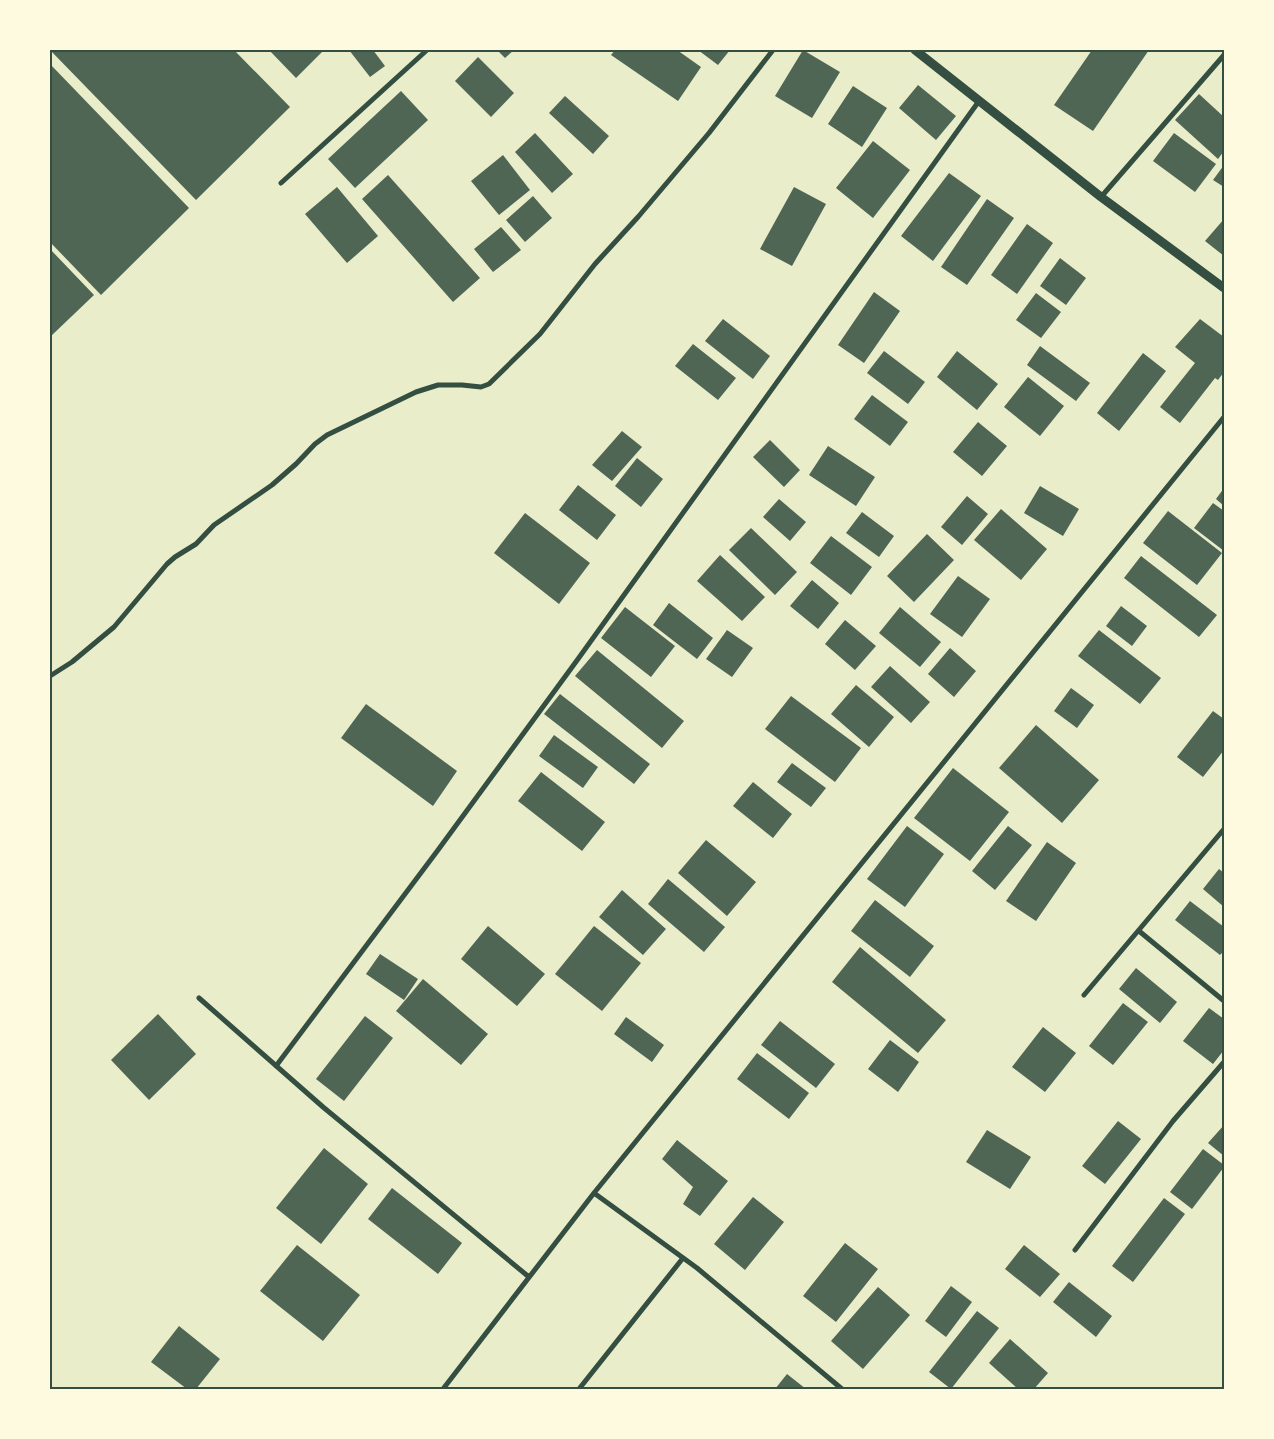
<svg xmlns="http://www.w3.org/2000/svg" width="1274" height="1439" viewBox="0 0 1274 1439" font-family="'Varela Round',sans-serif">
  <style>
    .building { fill: #4f6655 }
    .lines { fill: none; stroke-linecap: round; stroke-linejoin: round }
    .minor { stroke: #344e41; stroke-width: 5 }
    .tertiary { stroke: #344e41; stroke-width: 9 }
    .neatline { fill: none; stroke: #344e41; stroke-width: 2 }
  </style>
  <rect width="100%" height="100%" fill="#e9edc9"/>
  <path class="building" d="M50,50h184l56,57 -94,93z
    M269,50h55l-28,28z
    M349,50h24l12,16 -15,11z
    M497,50h17l-9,8z
    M615,50h62l24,17 -23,34 -67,-46z
    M698,50h32l-12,15z
    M803,50l37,22 -28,46 -37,-22z
    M1092,50h57l-56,81 -39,-26z
    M478,57l36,36 -23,24 -36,-36z
    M50,64l139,144 -88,87 -51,-53z
    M918,85l38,31 -20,24 -37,-32z
    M853,86l34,22 -25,39 -34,-23z
    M401,91l27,29 -73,68 -27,-29z
    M1199,94l25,23v34l-6,8 -43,-39z
    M565,96l44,40 -16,18 -44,-41z
    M535,133l38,41 -21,19 -37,-41z
    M1174,133l42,31 -21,28 -42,-31z
    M873,141l37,29 -37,48 -37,-30z
    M503,155l27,35 -31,25 -28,-34z
    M1224,165v22l-11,-7z
    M949,173l32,23 -48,65 -32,-25z
    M388,175l92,103 -27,24 -91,-103z
    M337,187l41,49 -31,27 -42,-49z
    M794,187l32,17 -34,62 -32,-17z
    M533,196l19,22 -27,24 -19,-22z
    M987,199l27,19 -47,67 -26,-18z
    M1224,219v37l-19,-15z
    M1027,224l26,19 -36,51 -26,-19z
    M501,227l20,23 -28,22 -19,-23z
    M50,249l44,46 -44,42z
    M1060,258l26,20 -20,27 -26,-19z
    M874,292l26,19 -36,52 -26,-18z
    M1036,293l25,19 -20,26 -25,-18z
    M723,319l47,37 -17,23 -48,-38z
    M1200,319l24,18v35l-6,8 -3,-2 -35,45 -20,-16 35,-44 -20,-16z
    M693,344l43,34 -18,22 -43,-34z
    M1040,346l50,37 -14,18 -49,-36z
    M884,351l41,31 -17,22 -41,-31z
    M957,351l41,33 -21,26 -40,-33z
    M1143,353l23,18 -47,60 -22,-18z
    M1028,377l36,29 -24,30 -36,-29z
    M872,395l36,27 -18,24 -36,-27z
    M978,422l29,24 -25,30 -29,-24z
    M622,431l20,16 -30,34 -20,-16z
    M770,440l30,30 -16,17 -31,-30z
    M828,446l47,31 -19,29 -47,-31z
    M637,458l26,21 -22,28 -26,-21z
    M578,485l38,30 -19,25 -38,-30z
    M1040,486l39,23 -16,27 -39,-23z
    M1224,488v18l-8,-7z
    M967,496l21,18 -26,31 -21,-18z
    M779,499l27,23 -16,19 -27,-24z
    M1213,503l11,8v40l-30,-23z
    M1001,509l46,40 -26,31 -47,-40z
    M1168,511l54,42 -25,32 -54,-42z
    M862,512l32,24 -15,21 -33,-24z
    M525,513l65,50 -31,41 -65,-51z
    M751,528l46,44 -22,23 -46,-45z
    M927,534l27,26 -40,42 -27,-26z
    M831,536l41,31 -21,28 -41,-32z
    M720,555l45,42 -23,24 -45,-40z
    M1141,556l76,59 -18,22 -75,-59z
    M958,576l32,23 -28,38 -32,-23z
    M812,580l27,23 -21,26 -28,-23z
    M669,603l44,35 -16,21 -44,-34z
    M1121,606l26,20 -15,20 -26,-20z
    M625,607l50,39 -24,31 -50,-39z
    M900,607l41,35 -21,25 -41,-34z
    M845,620l31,26 -21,24 -30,-26z
    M727,630l26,18 -21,29 -26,-18z
    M1099,630l62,48 -21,26 -62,-48z
    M950,648l26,23 -22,26 -26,-23z
    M597,650l87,71 -22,27 -87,-72z
    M890,666l40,36 -19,21 -40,-36z
    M856,685l38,32 -25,30 -38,-33z
    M1071,688l23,17 -17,23 -23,-17z
    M560,694l90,70 -16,20 -90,-70z
    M791,696l70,52 -26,34 -70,-53z
    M366,704l91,67 -24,35 -92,-68z
    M1213,711l11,8v31l-21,27 -26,-20z
    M1036,725l63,55 -37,43 -63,-55z
    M554,735l44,32 -15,21 -44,-32z
    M792,763l34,25 -15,19 -34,-25z
    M953,768l56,44 -39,49 -56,-43z
    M541,772l64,50 -23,29 -64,-50z
    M753,782l39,32 -19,24 -40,-32z
    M907,826l37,28 -39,53 -38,-28z
    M1008,826l24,19 -37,45 -23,-19z
    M706,840l50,42 -29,34 -49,-43z
    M1047,842l29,21 -40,58 -30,-20z
    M1219,869l5,4v34l-21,-18z
    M668,879l57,48 -21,25 -56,-48z
    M622,890l44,39 -23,26 -44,-38z
    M875,900l59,46 -24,31 -59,-46z
    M1190,901l34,26v24l-4,4 -45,-35z
    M488,926l57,48 -28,32 -56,-47z
    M594,926l47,37 -39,48 -47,-37z
    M860,947l86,73 -28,33 -86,-71z
    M380,954l38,25 -14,21 -38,-26z
    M1136,968l41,34 -17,21 -41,-34z
    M423,979l65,55 -27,31 -65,-54z
    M1123,1003l25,19 -35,43 -24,-19z
    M1209,1008l15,11v31l-11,14 -30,-23z
    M158,1014l38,40 -47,46 -38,-40z
    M365,1016l28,22 -49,63 -28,-22z
    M626,1017l38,28 -12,17 -38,-28z
    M780,1021l55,43 -19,24 -55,-43z
    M1043,1027l33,26 -31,39 -33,-25z
    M890,1040l29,22 -21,30 -30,-23z
    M757,1053l52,40 -20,26 -52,-40z
    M1118,1121l23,18 -36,45 -23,-18z
    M1224,1125v31l-16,-13z
    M987,1130l44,27 -21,32 -44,-27z
    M677,1140l51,41 -28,35 -17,-12 10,-17 -31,-28z
    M324,1148l44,36 -47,60 -45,-36z
    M1203,1149l21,16v2l-32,42 -22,-17z
    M392,1188l70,55 -24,31 -70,-55z
    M753,1197l31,25 -39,48 -31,-26z
    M1164,1198l21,16 -52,68 -21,-16z
    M845,1243l33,26 -42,53 -33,-26z
    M297,1245l63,50 -37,46 -63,-50z
    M1024,1245l36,29 -20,23 -35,-28z
    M1069,1282l43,34 -16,21 -43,-35z
    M951,1286l21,16 -26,35 -21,-16z
    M878,1287l32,28 -47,54 -32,-28z
    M977,1311l22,17 -48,61 -22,-17z
    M179,1326l41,33 -24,30h-9l-36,-27z
    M1010,1339l38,34 -14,16h-16l-29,-26z
    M787,1374l19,15h-31z"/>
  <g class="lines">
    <path class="minor" d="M281,183l146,-133
      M1101,197l123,-142
      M50,676l22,-14 42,-35 53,-63 8,-7 21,-13 18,-19 58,-40 24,-21 19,-20 12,-9 89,-43 22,-7h24l19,2 8,-3 51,-50 55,-70 43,-47 71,-84 64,-83
      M1139,931l85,70
      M1084,995l140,-166
      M199,998l124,109 206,170
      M276,1066l162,-216 140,-191 401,-558
      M594,1193l103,75 145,121
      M1075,1250l98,-129 51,-59
      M443,1389l151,-196 630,-776
      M579,1389l104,-131"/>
    <path class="tertiary" d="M915,50l186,147 123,91"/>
  </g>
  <rect width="1274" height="1439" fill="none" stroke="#fefae0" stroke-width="102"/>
  <rect x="51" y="51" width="1172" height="1337" class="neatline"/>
</svg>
